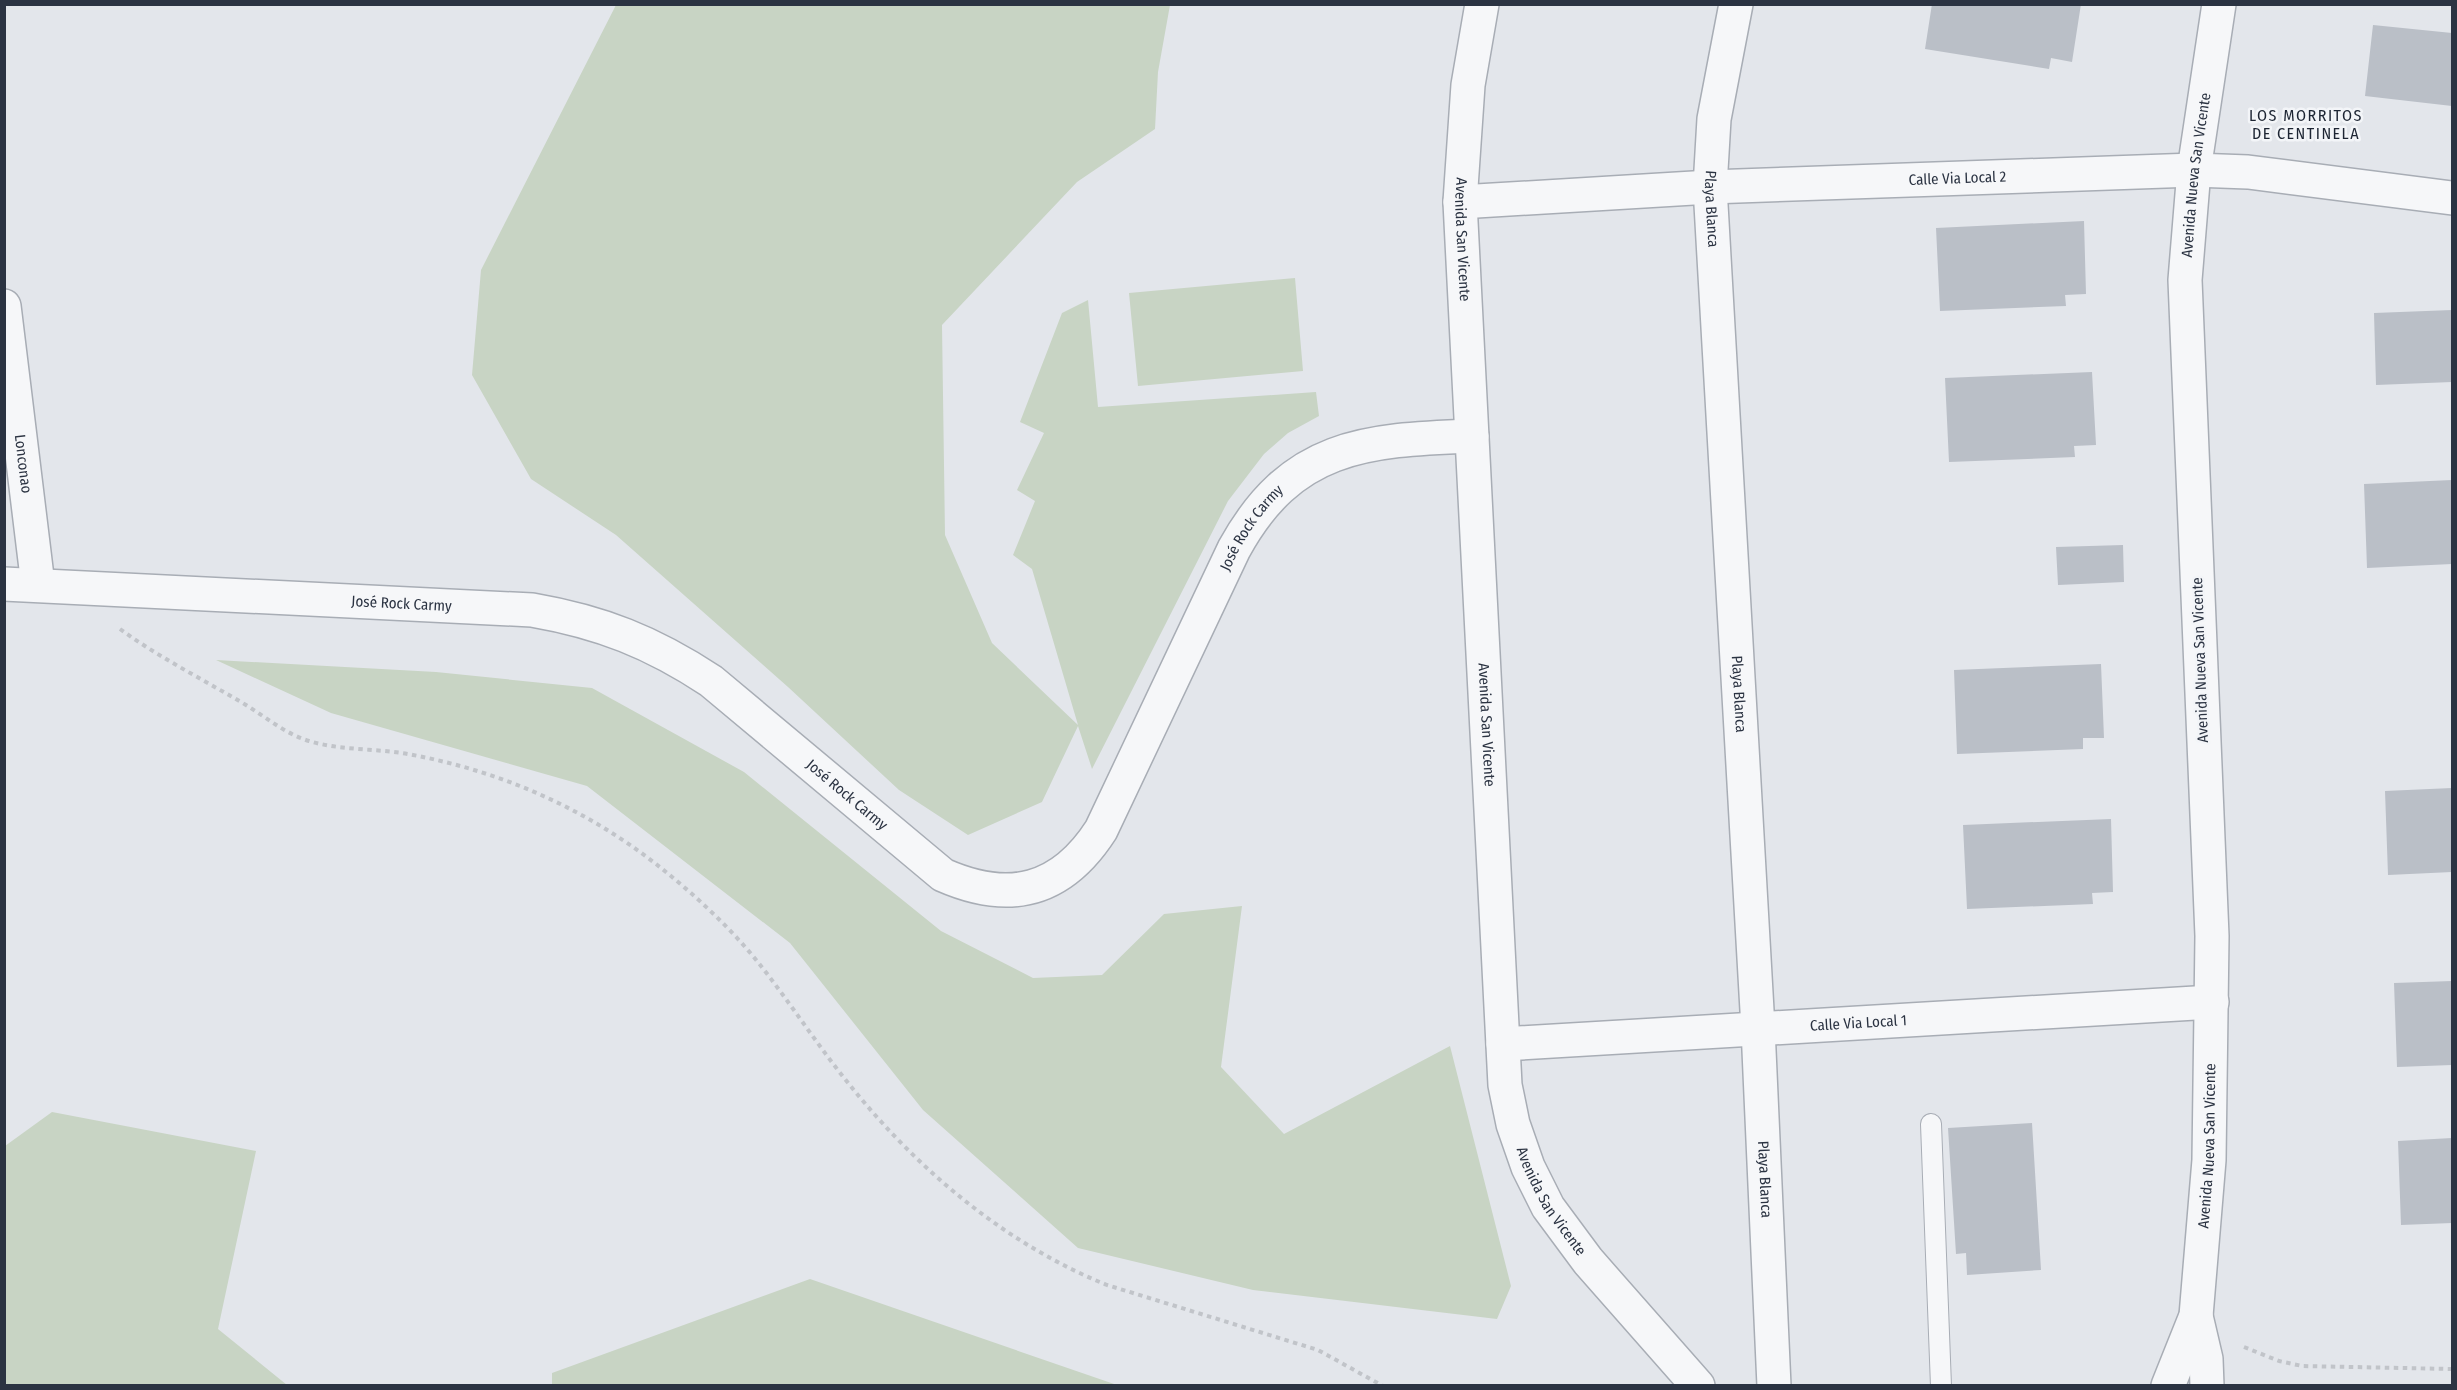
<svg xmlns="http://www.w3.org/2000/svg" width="2457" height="1390" viewBox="0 0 2457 1390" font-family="'Fira Sans Condensed',sans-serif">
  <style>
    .green { fill: #c8d4c4 }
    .building { fill: #babfc7 }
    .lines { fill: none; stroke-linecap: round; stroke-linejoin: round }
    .service-casing { stroke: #a8adb5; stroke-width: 22 }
    .minor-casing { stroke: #a8adb5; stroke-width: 36 }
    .tertiary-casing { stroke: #a8adb5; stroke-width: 36 }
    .path { stroke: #c1c4c9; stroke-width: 4; stroke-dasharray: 4.5 4.5; stroke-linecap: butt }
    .service { stroke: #f6f7f9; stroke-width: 20 }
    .minor { stroke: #f6f7f9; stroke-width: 33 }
    .tertiary { stroke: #f6f7f9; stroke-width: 33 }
    .labels { text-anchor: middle; stroke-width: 5; stroke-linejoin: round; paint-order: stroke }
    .street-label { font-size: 15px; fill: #2b3342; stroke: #f3f5f8 }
    .neighbourhood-label { font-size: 16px; letter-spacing: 1.5px; fill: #1d2533; stroke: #f3f5f8 }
  </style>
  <rect width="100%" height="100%" fill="#e3e6eb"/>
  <path class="green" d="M616,5h554l-12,67 -3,57 -78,53 -135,143 3,210 47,108 86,82 -46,-156 -19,-14 22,-54 -18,-11 27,-57 -24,-11 42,-109 26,-13 10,107 218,-15 3,24 -31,17 -24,21 -36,47 -136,268 -14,-43 -36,76 -74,33 -69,-45 -111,-103 -172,-152 -85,-56 -59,-104 9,-105z
    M1295,278l8,93 -165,15 -9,-93z
    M216,660l220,12 156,16 152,84 197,159 92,47 69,-3 62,-61 78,-8 -21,161 63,67 166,-88 61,240 -14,33 -244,-29 -175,-42 -155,-138 -133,-167 -203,-157 -256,-73z
    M52,1112l204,39 -38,178 69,56h-279l-4,-3 1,-236z
    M810,1279l307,106h-565v-12z"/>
  <path class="building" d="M1932,4h149l-9,58 -21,-4 -2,11 -124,-20z
    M2373,25l79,8v73l-87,-10z
    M2084,221l2,73 -21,1 1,11 -126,5 -4,-83z
    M2452,310v72l-76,3 -2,-72z
    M2092,372l4,73 -22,1 1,11 -126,5 -4,-84z
    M2452,480v84l-85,4 -3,-84z
    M2123,545l1,37 -66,3 -2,-38z
    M2101,664l3,74h-21v11l-126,5 -3,-84z
    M2452,788v84l-64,3 -3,-84z
    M2111,819l2,73 -21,1 1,11 -126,5 -4,-84z
    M2452,981v84l-55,2 -3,-84z
    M2032,1123l9,147 -74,5 -1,-22 -10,1 -8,-126z
    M2452,1138v85l-51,2 -3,-84z"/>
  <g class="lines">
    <defs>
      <path id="service" d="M1931,1124l10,262"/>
      <g id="minor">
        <path id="s1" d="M1482,4l-14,81 -8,117 45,883 8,39 15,43 20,40 40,54 110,125"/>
        <path id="s2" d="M1736,4l-22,115 -4,68 48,841 16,358"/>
        <path id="s3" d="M1460,202l250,-15 484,-17 54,2 204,26"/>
        <path id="s4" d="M4,306l34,279"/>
        <path id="s5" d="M4,584l528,26c69,12 120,32 179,71l232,194c66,29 118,17 158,-45l133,-281c57,-104 130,-109 238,-113"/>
        <path id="s6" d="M1503,1044l709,-42"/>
      </g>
      <g id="tertiary">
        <path d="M2196,1316l10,43 1,27"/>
        <path id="s7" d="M2168,1386l28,-70 13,-156 3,-224 -27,-656 9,-110 25,-166"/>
      </g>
    </defs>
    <use href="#service" class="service-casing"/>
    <use href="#minor" class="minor-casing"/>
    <use href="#tertiary" class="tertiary-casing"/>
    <path class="path" d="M120,629c40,29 84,51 126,76 21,13 40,29 63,36 33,10 70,7 104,14 89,17 171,53 243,109 38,30 75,64 105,102 30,38 57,80 88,118 68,85 156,160 258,201l211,65 65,36
      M2244,1347l35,14 23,5 150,3"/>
    <use href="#service" class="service"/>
    <use href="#minor" class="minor"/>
    <use href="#tertiary" class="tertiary"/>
  </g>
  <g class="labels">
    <g class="street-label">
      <text dy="5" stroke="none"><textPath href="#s7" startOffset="1218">Avenida Nueva San Vicente</textPath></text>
      <text dy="5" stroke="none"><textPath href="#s3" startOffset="498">Calle Via Local 2</textPath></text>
      <text dy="5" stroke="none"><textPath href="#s2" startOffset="207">Playa Blanca</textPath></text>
      <text dy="5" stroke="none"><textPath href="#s1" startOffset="237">Avenida San Vicente</textPath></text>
      <text dy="5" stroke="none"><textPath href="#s4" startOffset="159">Lonconao</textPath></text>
      <text dy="5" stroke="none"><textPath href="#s5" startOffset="1546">José Rock Carmy</textPath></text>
      <text dy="5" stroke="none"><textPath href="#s5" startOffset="398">José Rock Carmy</textPath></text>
      <text transform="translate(2200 660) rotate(-92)" y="5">Avenida Nueva San Vicente</text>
      <text dy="5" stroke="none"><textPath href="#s2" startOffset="693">Playa Blanca</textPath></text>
      <text dy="5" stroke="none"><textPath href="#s1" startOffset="723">Avenida San Vicente</textPath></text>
      <text dy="5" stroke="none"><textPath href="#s5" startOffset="900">José Rock Carmy</textPath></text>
      <text dy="5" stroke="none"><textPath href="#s6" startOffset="356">Calle Via Local 1</textPath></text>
      <text dy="5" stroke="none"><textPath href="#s7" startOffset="246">Avenida Nueva San Vicente</textPath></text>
      <text dy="5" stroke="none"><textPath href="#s2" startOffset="1179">Playa Blanca</textPath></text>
      <text dy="5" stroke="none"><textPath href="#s1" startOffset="1210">Avenida San Vicente</textPath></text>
    </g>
    <g class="neighbourhood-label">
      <text x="2306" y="121">LOS MORRITOS<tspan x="2306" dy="18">DE CENTINELA</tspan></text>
    </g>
  </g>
  <rect width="2457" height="1390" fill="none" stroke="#2b3342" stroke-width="12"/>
</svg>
